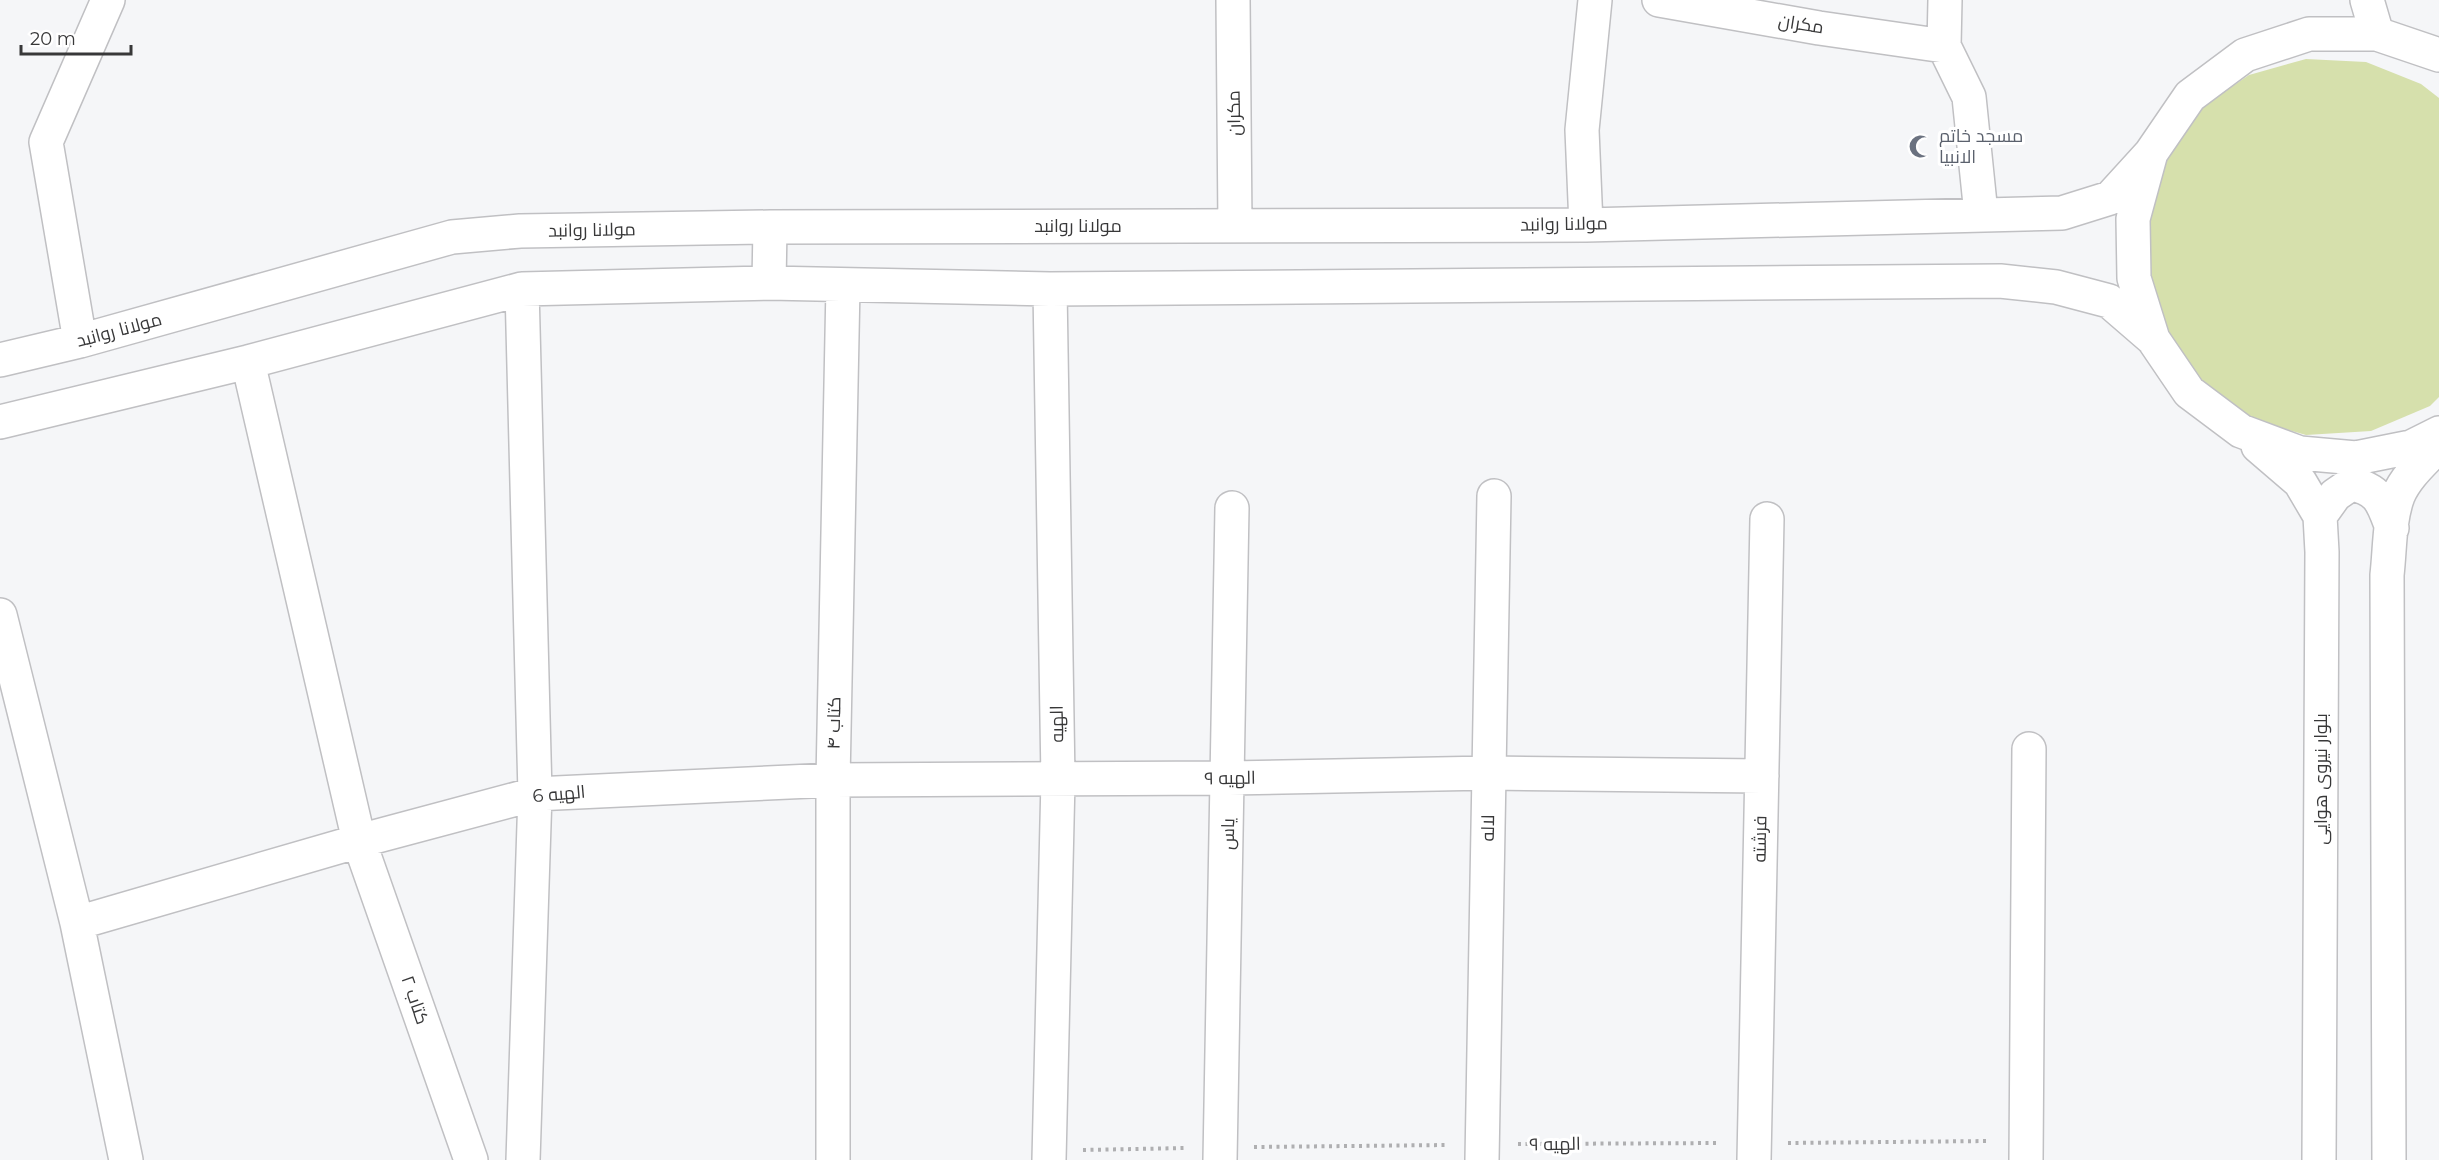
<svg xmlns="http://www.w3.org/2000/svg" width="2439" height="1160" viewBox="0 0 2439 1160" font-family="Montserrat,Cairo,sans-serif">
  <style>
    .green { fill: #d6e0ac }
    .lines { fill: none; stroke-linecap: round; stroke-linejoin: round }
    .minor-casing { stroke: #c0c0c3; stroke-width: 36 }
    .path { stroke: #afafb1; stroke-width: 4; stroke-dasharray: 3 4.5; stroke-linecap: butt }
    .minor { stroke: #fff; stroke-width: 33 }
    .labels { text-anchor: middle; stroke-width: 6; stroke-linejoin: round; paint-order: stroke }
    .street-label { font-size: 18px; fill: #383839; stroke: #fff }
    .worship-label { font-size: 18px; fill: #5b616d; stroke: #fff; text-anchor: start }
  </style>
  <rect width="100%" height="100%" fill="#f5f6f8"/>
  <path class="green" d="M2306,59l60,3 55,22 18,14v299l-9,9 -59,25 -65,4 -62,-18 -52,-38 -34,-50 -17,-57 1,-60 21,-56 36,-47 50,-34z"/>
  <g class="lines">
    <defs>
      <path id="minor" d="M1233,0l2,226
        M1659,0l160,28 125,18
        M1945,0l-1,46 25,51 12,117
        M2367,0l10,34
        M2439,55l-62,-21h-68l-64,21 -55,41 -39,57 -18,66 1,59 19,61 36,53 52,39 59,22 56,5 55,-11 28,-14
        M1586,225l-4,-95 13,-130
        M769,283l1,-56
        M522,289l13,505 -12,366
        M80,341l-34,-199 62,-142
        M0,360l80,-19 372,-104 68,-6 250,-4 816,-2 476,-12 48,-15 41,-45
        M248,362l111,479 112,319
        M0,422l248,-60 274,-73 247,-6 281,6 950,-8 56,6 53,14 44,38
        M2258,446l42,36 20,34 2,36 -3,608
        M2320,516l15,-21 16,-11c29,5 32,20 41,44
        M0,615l77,308 49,237
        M77,923l282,-82 176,-47 298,-14 396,-2 260,-5 273,3
        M833,1160v-380l10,-494
        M1049,1160l9,-380 -8,-491
        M1220,1160l12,-652
        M1482,1160l12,-664
        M1754,1160l13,-641
        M2026,1160l3,-411
        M2389,1160l-2,-585c3,-26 2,-55 11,-79 8,-20 27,-36 41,-51"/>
    </defs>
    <use href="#minor" class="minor-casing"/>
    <path class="path" d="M1788,1143l202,-2
      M1518,1144l202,-1
      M1254,1147l193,-2
      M1083,1150l103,-2"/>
    <use href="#minor" class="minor"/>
  </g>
  <defs>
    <symbol id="mosque-bare" viewBox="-9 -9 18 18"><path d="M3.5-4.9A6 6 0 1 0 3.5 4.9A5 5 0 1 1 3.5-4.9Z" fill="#6b7280" stroke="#fff" stroke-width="2.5" paint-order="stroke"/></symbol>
  </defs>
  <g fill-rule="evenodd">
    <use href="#mosque-bare" x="1904" y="130" width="33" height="33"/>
  </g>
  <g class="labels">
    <g class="street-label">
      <text transform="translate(1801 24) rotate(9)" y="6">مکران</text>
      <text transform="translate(1234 113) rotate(-91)" y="6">مکران</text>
      <text transform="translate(1564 224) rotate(-1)" y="6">مولانا روانبد</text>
      <text x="1078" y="232">مولانا روانبد</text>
      <text transform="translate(592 230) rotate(-1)" y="6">مولانا روانبد</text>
      <text transform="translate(119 330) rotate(-15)" y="6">مولانا روانبد</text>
      <text transform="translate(834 723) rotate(-89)" y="6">کتاب ۴</text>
      <text transform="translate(1057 724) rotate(-91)" y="6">الهیه</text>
      <text transform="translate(1230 778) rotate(-1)" y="6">الهیه ۹</text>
      <text transform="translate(2321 779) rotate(-90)" y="6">بلوار نیروی هوایی</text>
      <text transform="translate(559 794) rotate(-5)" y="6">الهیه 6</text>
      <text transform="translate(1488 828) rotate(-89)" y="6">لاله</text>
      <text transform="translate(1228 834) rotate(-89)" y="6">یاس</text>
      <text transform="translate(1760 839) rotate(-89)" y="6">فرشته</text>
      <text transform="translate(415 1000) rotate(71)" y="6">کتاب ۲</text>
      <text transform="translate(1555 1144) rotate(-1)" y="6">الهیه ۹</text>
    </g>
    <g class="worship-label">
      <text x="1939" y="142">مسجد خاتم<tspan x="1939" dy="21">الانبیا</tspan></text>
    </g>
  </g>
  <path d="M21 45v9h110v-9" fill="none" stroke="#383839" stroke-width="3"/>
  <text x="30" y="45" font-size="18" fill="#383839" stroke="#ffffff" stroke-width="4.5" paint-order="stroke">20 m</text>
</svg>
